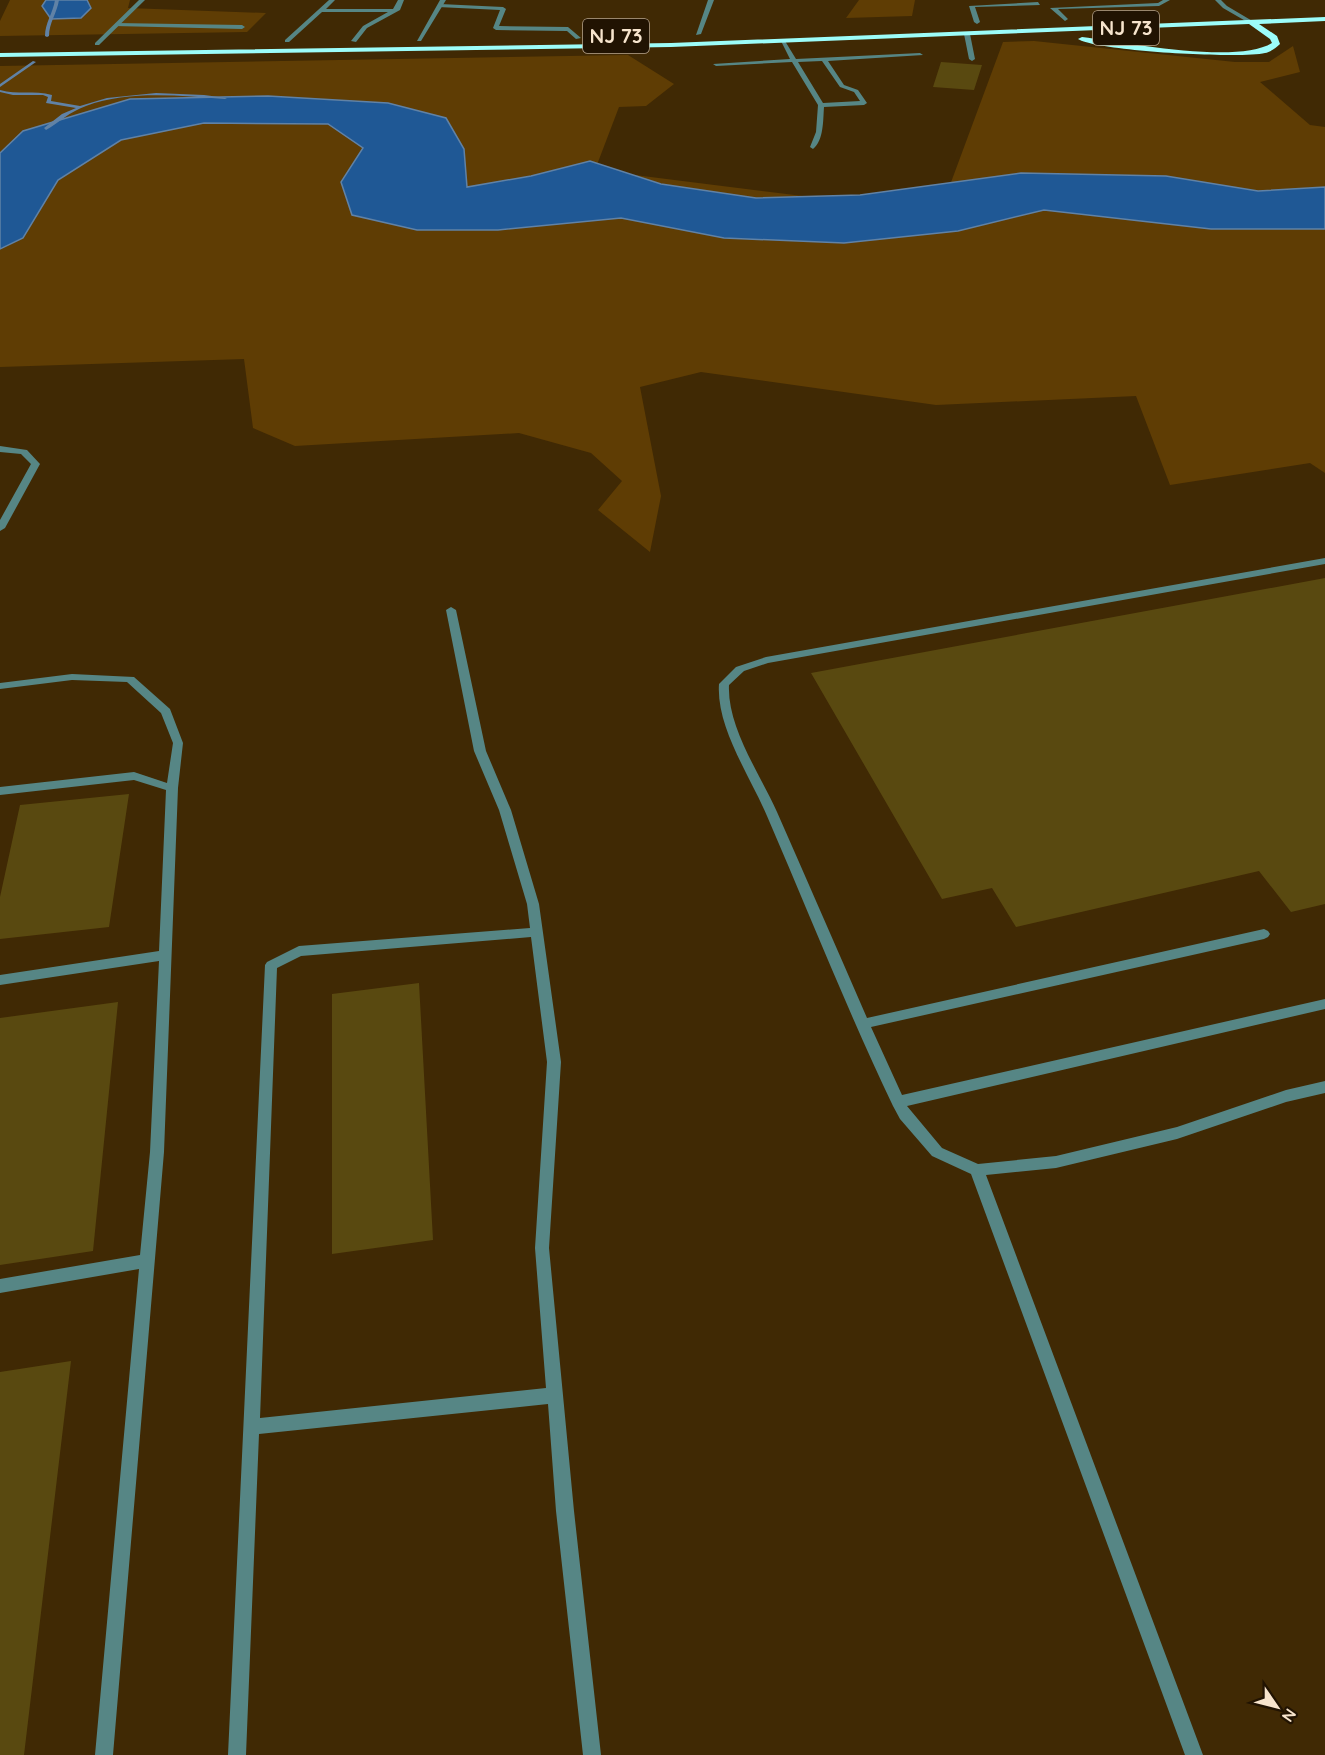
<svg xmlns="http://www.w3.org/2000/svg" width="1325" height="1755" viewBox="0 0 1325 1755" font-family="Quicksand,sans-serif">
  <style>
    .green { fill: #5f3d04 }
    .water { fill: #1f5895; stroke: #6082a6; stroke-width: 1.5 }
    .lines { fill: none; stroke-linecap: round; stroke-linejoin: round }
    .stream { fill: #6082a6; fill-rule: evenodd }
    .building { fill: #594910 }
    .lane { fill: #568685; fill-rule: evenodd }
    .street { fill: #568685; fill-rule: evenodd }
    .highway { fill: #9cfdfa; fill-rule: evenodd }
    .labels { text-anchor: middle; stroke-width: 6; stroke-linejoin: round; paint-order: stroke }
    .shield { fill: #211302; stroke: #b7a590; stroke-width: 1.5 }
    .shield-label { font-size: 20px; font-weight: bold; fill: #f7e4cd }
  </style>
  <rect width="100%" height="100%" fill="#402904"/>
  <path class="green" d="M10,0h120l-2,8 138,5 -19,19 -247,4v-15z
    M859,0h56l-3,16 -66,2z
    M1034,41l201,21h34l24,-16 7,26 -40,10 50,43 15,2v346l-15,-10 -140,22 -34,-89 -200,9 -235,-33 -61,15 21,109 -11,56 -52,-42 24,-29 -31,-28 -72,-20 -224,13 -42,-18 -9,-69 -244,8v-301l628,-11 46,29 -28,22 -27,1 -24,63 224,28h77l54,-13 53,-143z"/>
  <path class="water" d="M46,0h41l4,8 -10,10 -30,1 -9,-13z
    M268,96l120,7 58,15 18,31 3,38 64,-11 59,-15 71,23 95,14 104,-3 161,-22 145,3 92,15 67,-4v42h-114l-167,-19 -86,21 -114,12 -120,-5 -103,-20 -123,12h-81l-65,-15 -11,-33 22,-34 -35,-24 -124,-1 -83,17 -63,40 -35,58 -23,11v-96l23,-22 107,-32z"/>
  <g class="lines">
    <path class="stream" d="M55,0h4c-2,13 -10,23 -10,36l-2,1 -2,-1c0,-13 8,-23 10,-36z
      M33,61l3,1 -36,25v-3z
      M0,90c17,5 34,0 52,5l-1,6 29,5 27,-8 49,-5 48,2 23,3 -2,1c-45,-3 -96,-9 -139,7 -17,6 -26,16 -40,24l-2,-2 18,-14 14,-6 -30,-5 2,-6 -5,-2h-30l-13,-3z"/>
  </g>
  <path class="building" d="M941,62l41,3 -8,25 -41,-3z
    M1325,578v326l-34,8 -32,-41 -243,56 -24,-39 -50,11 -131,-226z
    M129,794l-20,133 -109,12v-42l20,-92z
    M419,983l14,257 -101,14v-260z
    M118,1002l-25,249 -93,14v-247z
    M71,1361l-47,394h-24v-383z"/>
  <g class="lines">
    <path class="lane" d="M329,0h6l-9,9h67l5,-9h6l-4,10 -33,18 -11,14 -5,-1 12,-15 25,-14h-66l-33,30h-4v-2z
      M1163,0h7l-11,6 -101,3 10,10 -3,2 -15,-13 108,-5z
      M1038,2l2,3 -65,2 5,15 -3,2 -3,-2 -5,-16z
      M440,4l63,3 3,2 -7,17 69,1 13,11 -5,1 -9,-8 -71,-1 -3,-2 7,-18 -62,-3z
      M116,23l126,2 3,2 -3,2 -128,-3z
      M967,32l3,2 5,25 -3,2 -3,-2 -5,-25z
      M781,41h4l11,18 124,-6 3,2 -95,6 16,24 14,5 9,13 -3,2 -40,2c-1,13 0,33 -11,42l-3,-2 6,-15 2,-27 -26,-43 -76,4 -3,-2 77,-5zM822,61l18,26 14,5 6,9 -37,2 -25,-41z
      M0,446l27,4 13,14 -35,64 -5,3v-11l31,-56 -10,-10 -21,-2z
      M1325,558v6l-557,99 -24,8 -15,14c-2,42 31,89 48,127 30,68 60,137 90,206l397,-89 4,2 2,3 -2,3 -4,2 -393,88 31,68 423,-96v10l-418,97 35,42 36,16 78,-8 121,-29 109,-37 39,-9v12l-39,9 -109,37 -121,29 -70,7 217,580h-18l-214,-581 -39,-18 -32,-37 -7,-13c-45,-94 -84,-193 -126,-290 -17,-40 -51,-89 -48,-132l17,-17 30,-10z
      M451,607l5,3 30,141 25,59 28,94 22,158 -12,186 25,263 27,244h-18l-27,-244 -8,-107 -289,30 -13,321h-18l37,-790 2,-3 32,-16 231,-18 -3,-24 -28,-94 -25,-59 -28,-141zM531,937l16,125 -12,186 11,140 -286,30 17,-450 24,-12z
      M72,674l62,3 36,32 13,34 -5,45 -14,364 -51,603h-18l44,-486 -139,24v-14l140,-24 10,-103 9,-191 -159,24v-10l159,-24 7,-161 -32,-10 -134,15v-8l134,-15 33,11 6,-40 -12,-30 -34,-31 -55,-2 -72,9v-6z"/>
    <path class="street" d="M139,0h6l-46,45h-4v-2z
      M440,0h6l-25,41h-4z
      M708,0h6l-13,34 -5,1z
      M1215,0h6l6,6 27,16 -5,1 -26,-15z"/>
    <path class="highway" d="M1325,17v4l-66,3 18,12 3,8c-4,4 -10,8 -15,9 -25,6 -169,-2 -187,-14l4,-2c44,5 154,28 190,6l-2,-4 -21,-15 -578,23 -671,10v-4l671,-10z"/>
  </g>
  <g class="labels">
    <g class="shield">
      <rect x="1093" y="11" width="66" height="34" rx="4.5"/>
      <rect x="583" y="19" width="66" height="34" rx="4.5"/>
    </g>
    <g class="shield-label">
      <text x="1126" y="35">NJ 73</text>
      <text x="616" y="43">NJ 73</text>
    </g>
  </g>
  <g transform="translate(1277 1707) rotate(125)" stroke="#211302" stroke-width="4.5" paint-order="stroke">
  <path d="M0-4.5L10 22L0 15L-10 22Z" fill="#f7e4cd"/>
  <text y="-9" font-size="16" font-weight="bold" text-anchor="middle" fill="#f7e4cd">N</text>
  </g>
</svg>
